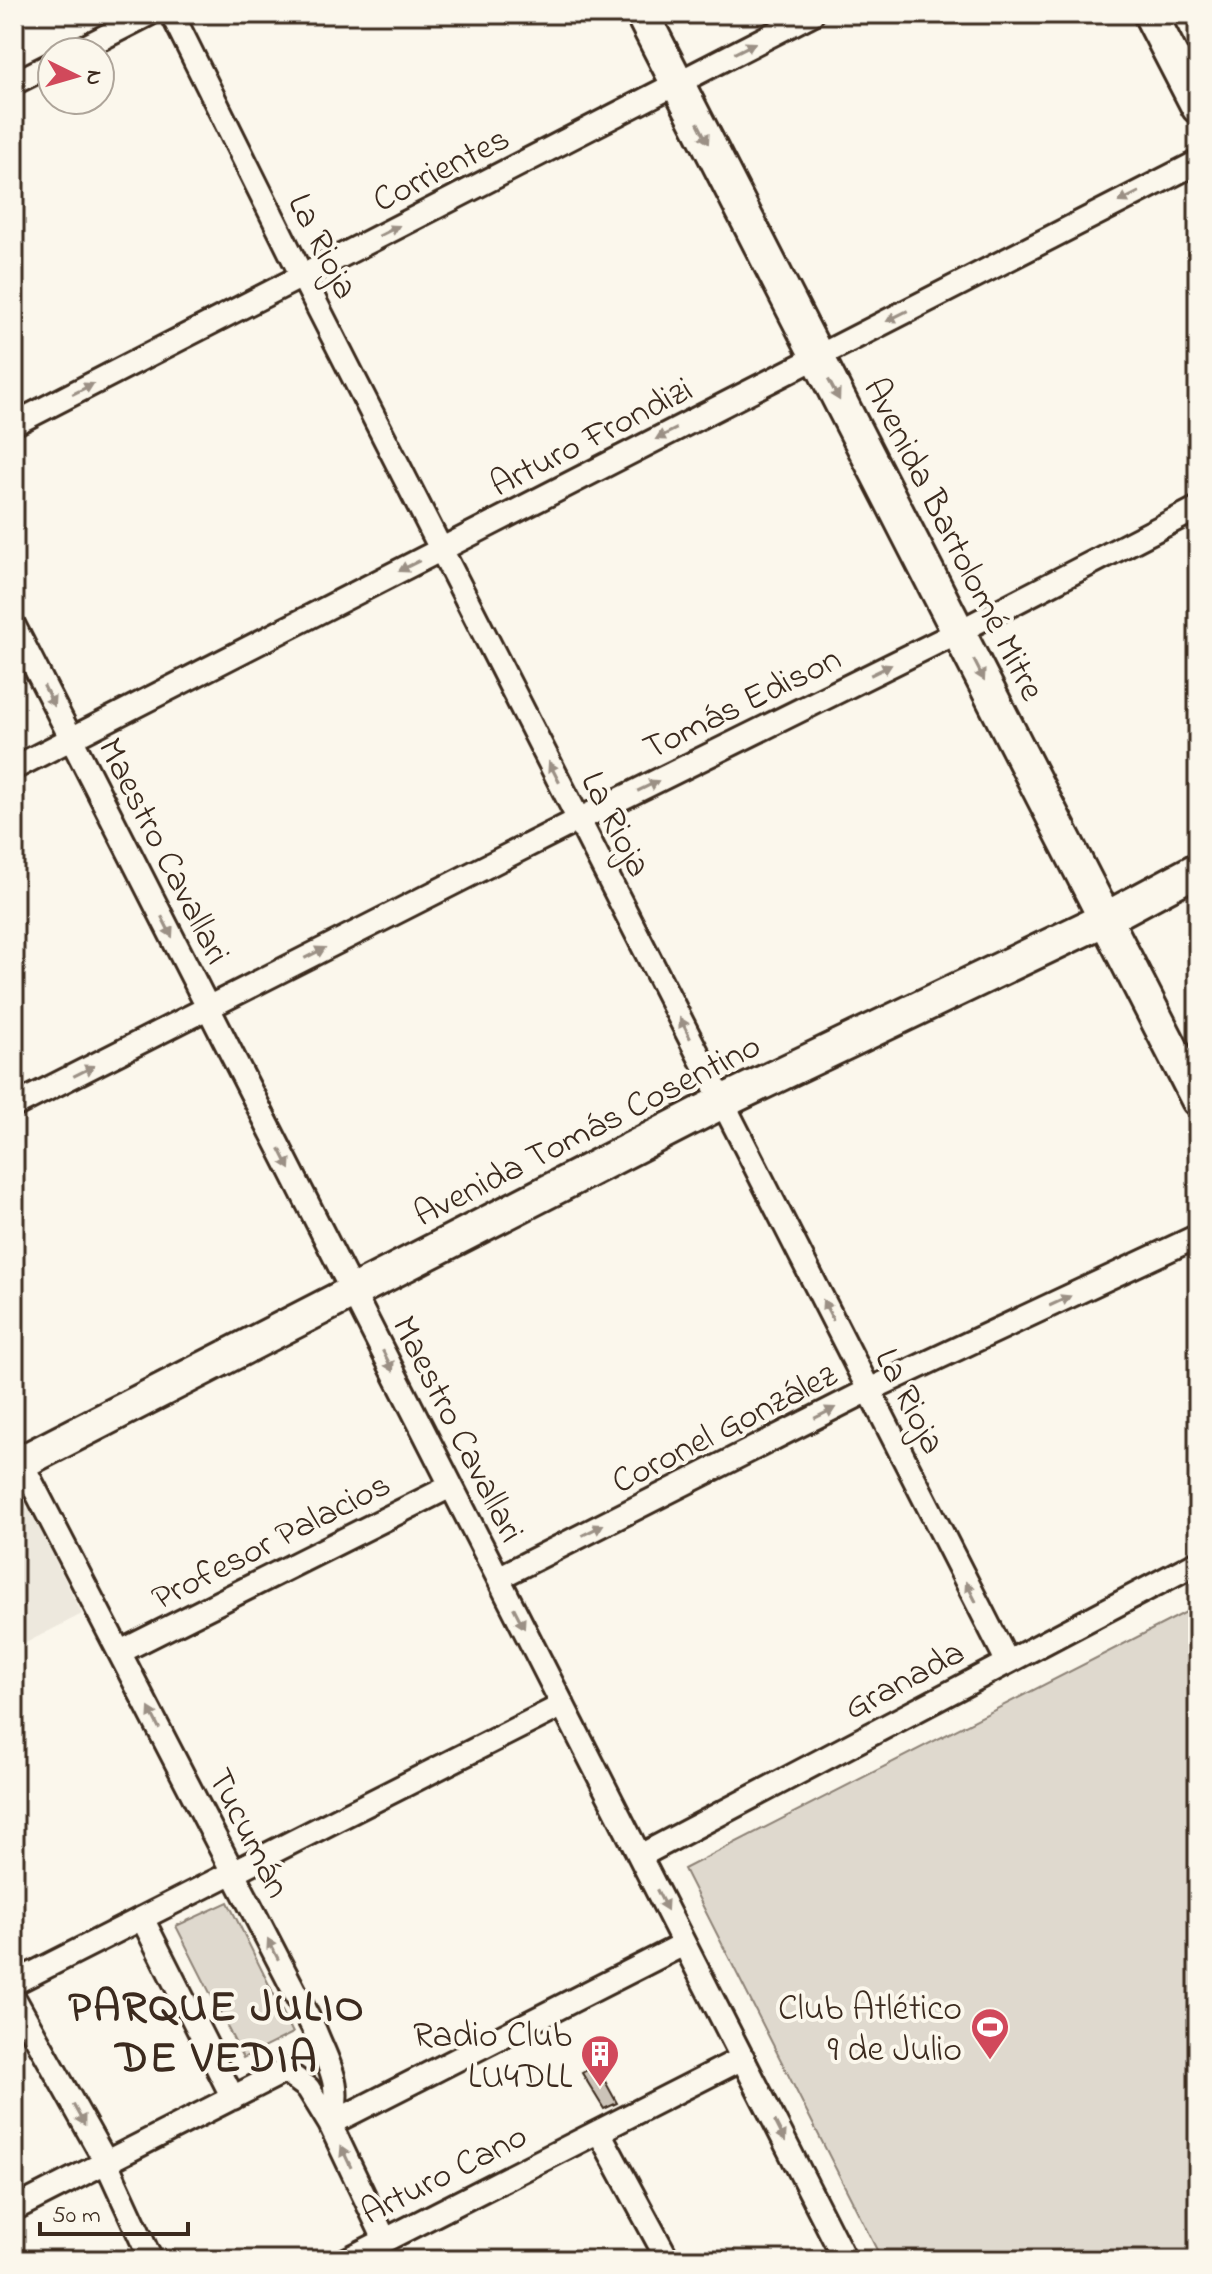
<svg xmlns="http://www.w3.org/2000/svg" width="1212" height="2274" viewBox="0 0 1212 2274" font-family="'Indie Flower',sans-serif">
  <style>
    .built { fill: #ede8dd }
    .green { fill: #dfd9ce; stroke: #8d8276; stroke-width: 2 }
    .building { fill: #ccc4b9; stroke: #3b2a1e; stroke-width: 2 }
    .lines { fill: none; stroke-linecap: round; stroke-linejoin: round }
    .street-casing { stroke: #3b2a1e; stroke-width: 28 }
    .secondary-casing { stroke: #3b2a1e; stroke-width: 38 }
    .street { stroke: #fbf7ec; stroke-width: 22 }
    .secondary { stroke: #fbf7ec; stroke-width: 32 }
    .oneway { fill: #9b9085 }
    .labels { text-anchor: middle; stroke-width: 8; stroke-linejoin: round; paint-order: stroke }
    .street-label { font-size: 36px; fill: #3b2a1e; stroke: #fbf7ec }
    .poi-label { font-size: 36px; fill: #3b2a1e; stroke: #fbf7ec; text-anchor: end }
    .district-label { font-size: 44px; font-weight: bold; letter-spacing: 2px; fill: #3b2a1e; stroke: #fbf7ec }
  </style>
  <rect width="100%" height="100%" fill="#fbf7ec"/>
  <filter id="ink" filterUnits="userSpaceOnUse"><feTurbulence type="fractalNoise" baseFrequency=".0125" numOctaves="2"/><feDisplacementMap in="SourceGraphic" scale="16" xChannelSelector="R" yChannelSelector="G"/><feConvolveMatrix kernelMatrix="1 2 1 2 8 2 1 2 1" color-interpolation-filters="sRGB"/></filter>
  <g filter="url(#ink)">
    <path class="built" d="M29,1507l53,107 -68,35v-135z"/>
    <path class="green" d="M1198,1606v648l-12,6h-304l-198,-391z
      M228,1902l65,131 -50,25 -67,-132z"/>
    <path class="building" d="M596,2065l21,38 -13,6 -22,-36z"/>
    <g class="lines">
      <defs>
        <path id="street" d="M172,14l130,262 705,1385
          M75,52l74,-38
          M14,83l38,-19
          M14,424l798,-410
          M14,626l831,1634
          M14,768l1184,-606
          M14,1106l564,-286 382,-189 238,-123
          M21,1462l294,569c14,35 29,55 15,93
          M498,1578l371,-188 329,-154
          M120,1652l331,-166
          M640,1856l558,-294
          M142,1918l91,180
          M14,1983l549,-278
          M14,1998l93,166 44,96
          M330,2124l354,-180
          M599,2132l69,128
          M14,2209l271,-138 23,17 22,36 55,116
          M346,2260l397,-202"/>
        <path id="secondary" d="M642,14l556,1086
          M1150,14l48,93
          M14,1466l708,-364 383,-183 93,-50"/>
      </defs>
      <use href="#street" class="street-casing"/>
      <use href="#secondary" class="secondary-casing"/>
      <use href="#street" class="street"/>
      <use href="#secondary" class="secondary"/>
    </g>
    <defs><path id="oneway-solid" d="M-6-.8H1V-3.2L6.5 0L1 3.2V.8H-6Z" transform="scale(2)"/></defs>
    <g class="oneway">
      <use href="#oneway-solid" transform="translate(745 48) rotate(-27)"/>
      <use href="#oneway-solid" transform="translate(703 133) rotate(63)"/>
      <use href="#oneway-solid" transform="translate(1129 197) rotate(153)"/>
      <use href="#oneway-solid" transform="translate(389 231) rotate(-27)"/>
      <use href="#oneway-solid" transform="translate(897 316) rotate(153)"/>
      <use href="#oneway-solid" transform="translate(83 389) rotate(-27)"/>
      <use href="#oneway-solid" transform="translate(834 390) rotate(62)"/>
      <use href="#oneway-solid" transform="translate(666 434) rotate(153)"/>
      <use href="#oneway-solid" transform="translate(409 566) rotate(153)"/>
      <use href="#oneway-solid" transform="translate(881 670) rotate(-26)"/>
      <use href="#oneway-solid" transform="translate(979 670) rotate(63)"/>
      <use href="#oneway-solid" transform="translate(49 696) rotate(63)"/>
      <use href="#oneway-solid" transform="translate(554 772) rotate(-117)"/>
      <use href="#oneway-solid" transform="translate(648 786) rotate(-26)"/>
      <use href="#oneway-solid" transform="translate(167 927) rotate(63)"/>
      <use href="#oneway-solid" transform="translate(315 953) rotate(-27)"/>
      <use href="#oneway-solid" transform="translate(685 1028) rotate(-117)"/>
      <use href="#oneway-solid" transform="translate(84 1071) rotate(-27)"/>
      <use href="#oneway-solid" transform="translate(285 1159) rotate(63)"/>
      <use href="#oneway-solid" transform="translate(1060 1301) rotate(-25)"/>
      <use href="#oneway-solid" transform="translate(828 1310) rotate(-117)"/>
      <use href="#oneway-solid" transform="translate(388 1361) rotate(63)"/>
      <use href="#oneway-solid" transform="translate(825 1413) rotate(-27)"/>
      <use href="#oneway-solid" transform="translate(593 1530) rotate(-27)"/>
      <use href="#oneway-solid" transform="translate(971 1592) rotate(-117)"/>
      <use href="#oneway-solid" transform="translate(519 1618) rotate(63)"/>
      <use href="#oneway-solid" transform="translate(154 1718) rotate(-117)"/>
      <use href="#oneway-solid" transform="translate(662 1900) rotate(63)"/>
      <use href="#oneway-solid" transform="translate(273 1949) rotate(-117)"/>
      <use href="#oneway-solid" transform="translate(79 2115) rotate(61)"/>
      <use href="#oneway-solid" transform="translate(780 2131) rotate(63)"/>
      <use href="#oneway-solid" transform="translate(346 2157) rotate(-115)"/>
    </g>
  </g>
  <defs>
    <symbol id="stadium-pin" viewBox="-11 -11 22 30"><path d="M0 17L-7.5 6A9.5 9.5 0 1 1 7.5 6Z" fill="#d1495b" stroke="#fbf7ec"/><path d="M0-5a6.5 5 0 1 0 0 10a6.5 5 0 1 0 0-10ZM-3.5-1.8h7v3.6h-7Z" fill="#fff"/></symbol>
    <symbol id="building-pin" viewBox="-11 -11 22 30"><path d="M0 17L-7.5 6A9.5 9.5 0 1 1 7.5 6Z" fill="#d1495b" stroke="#fbf7ec"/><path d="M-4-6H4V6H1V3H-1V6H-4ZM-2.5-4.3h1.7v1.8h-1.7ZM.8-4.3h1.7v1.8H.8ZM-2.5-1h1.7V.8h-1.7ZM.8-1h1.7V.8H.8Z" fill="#fff"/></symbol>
  </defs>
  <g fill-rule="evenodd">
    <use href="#stadium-pin" x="968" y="2005" width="44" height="60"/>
    <use href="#building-pin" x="578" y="2032" width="44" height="60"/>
  </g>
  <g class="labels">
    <g class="street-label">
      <text transform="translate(440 167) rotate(-27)" y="13">Corrientes</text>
      <text transform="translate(325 245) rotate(63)" y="13">La Rioja</text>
      <text transform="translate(590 435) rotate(-27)" y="13">Arturo Frondizi</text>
      <text transform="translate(956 538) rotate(63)" y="13">Avenida Bartolomé Mitre</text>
      <text transform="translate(741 701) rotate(-26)" y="13">Tomás Edison</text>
      <text transform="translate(618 823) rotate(63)" y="13">La Rioja</text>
      <text transform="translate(166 850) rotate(63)" y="13">Maestro Cavallari</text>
      <text transform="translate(586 1128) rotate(-27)" y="13">Avenida Tomás Cosentino</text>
      <text transform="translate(912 1400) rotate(63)" y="13">La Rioja</text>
      <text transform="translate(723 1426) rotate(-27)" y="13">Coronel González</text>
      <text transform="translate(460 1428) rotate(63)" y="13">Maestro Cavallari</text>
      <text transform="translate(270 1539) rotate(-27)" y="13">Profesor Palacios</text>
      <text transform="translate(903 1678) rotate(-28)" y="13">Granada</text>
      <text transform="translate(251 1832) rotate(63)" y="13">Tucumán</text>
      <text transform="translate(443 2172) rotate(-27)" y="13">Arturo Cano</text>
    </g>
    <g class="poi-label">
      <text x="962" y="2019">Club Atlético<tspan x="962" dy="41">9 de Julio</tspan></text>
      <text x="572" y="2046">Radio Club<tspan x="572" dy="41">LU4DLL</tspan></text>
    </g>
    <g class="district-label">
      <text x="217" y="2020">PARQUE JULIO<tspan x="217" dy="51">DE VEDIA</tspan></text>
    </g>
  </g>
  <rect width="1212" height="2274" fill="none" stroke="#fbf7ec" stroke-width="48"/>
  <rect x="24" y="24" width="1164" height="2226" fill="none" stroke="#3b2a1e" stroke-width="3" filter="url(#ink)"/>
  <g transform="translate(76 76) rotate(95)"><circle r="38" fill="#fbf7ec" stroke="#aea59a" stroke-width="2"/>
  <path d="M0-6L14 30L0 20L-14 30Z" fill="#d1495b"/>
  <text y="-12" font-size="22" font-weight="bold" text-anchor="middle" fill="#3b2a1e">N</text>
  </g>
  <path d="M40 2222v12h148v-12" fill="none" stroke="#3b2a1e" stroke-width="4"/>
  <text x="52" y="2222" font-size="24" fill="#3b2a1e" stroke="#fbf7ec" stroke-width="6" paint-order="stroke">50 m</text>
</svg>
